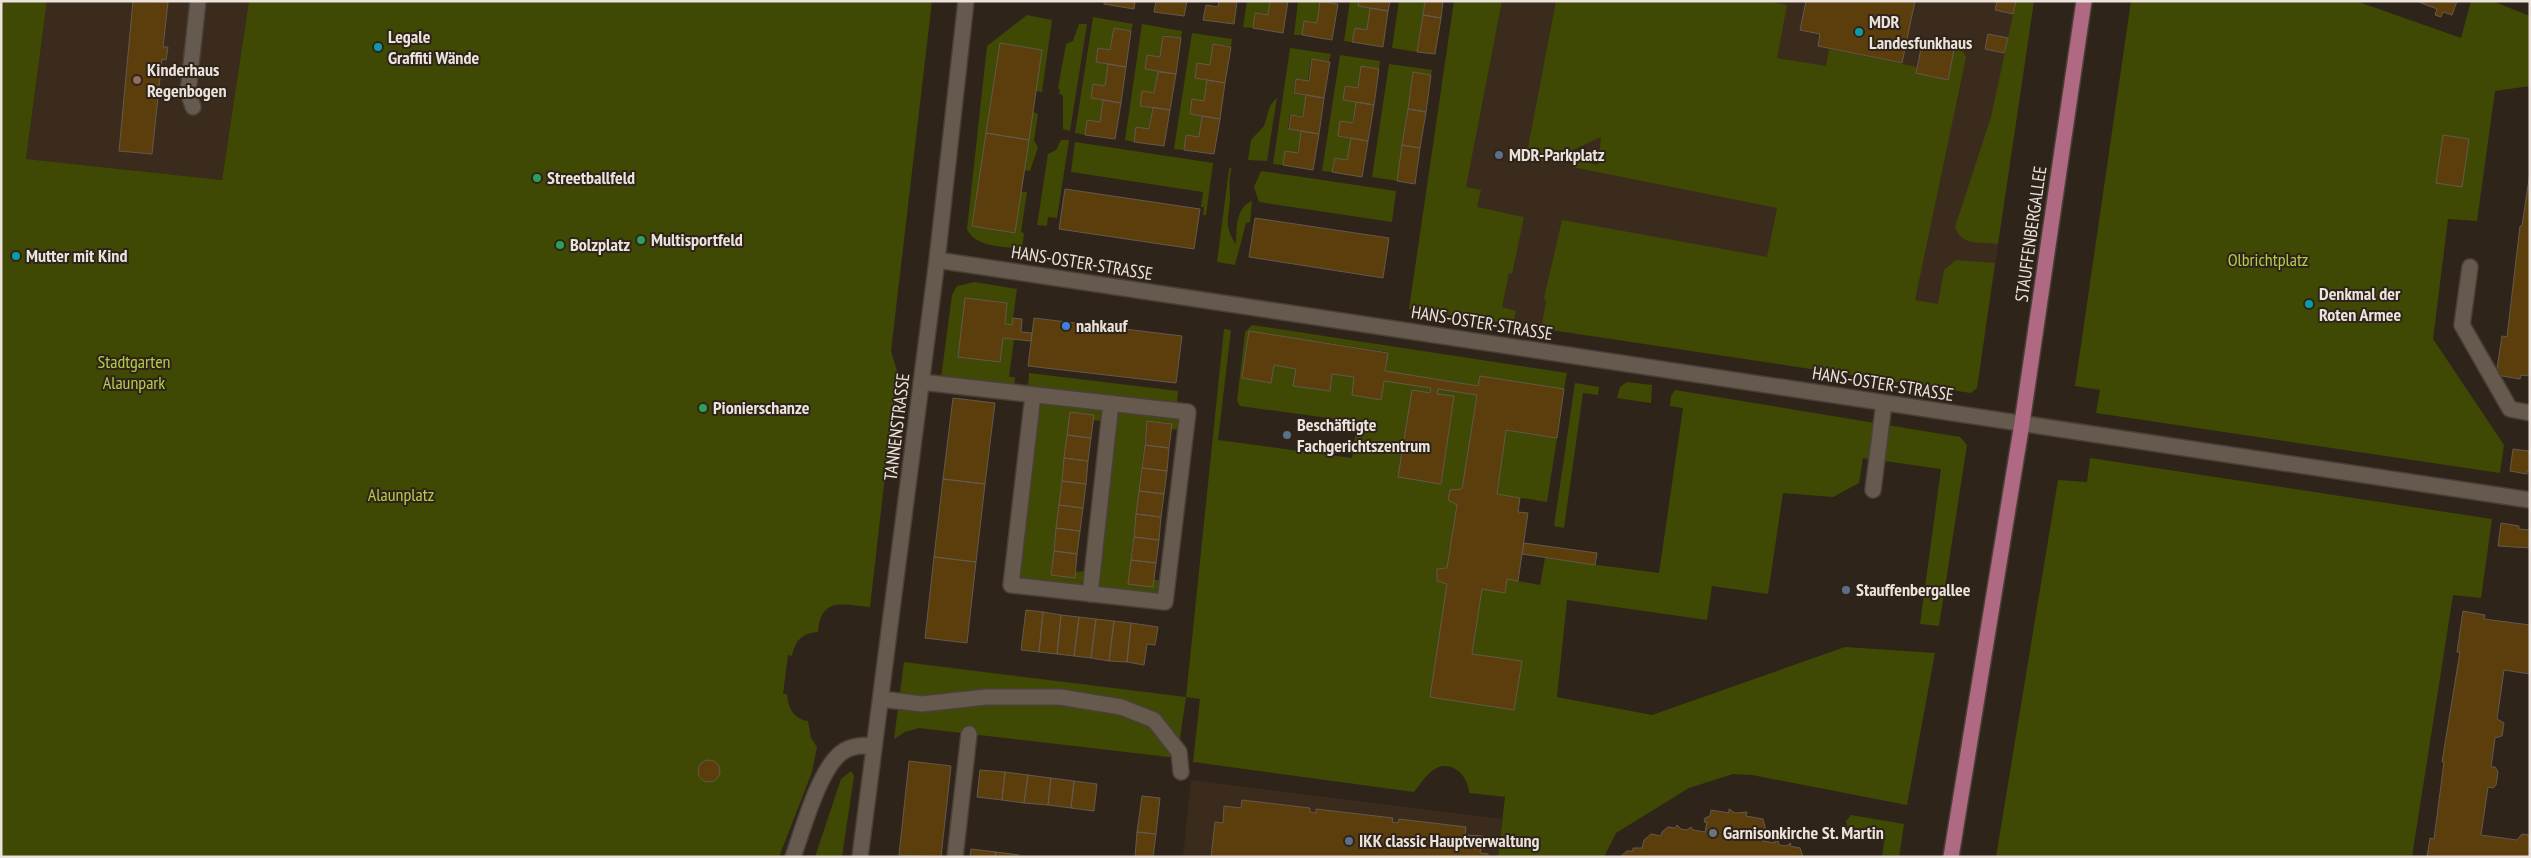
<svg xmlns="http://www.w3.org/2000/svg" width="2531" height="858" viewBox="0 0 2531 858" font-family="'PT Sans Narrow',sans-serif">
  <style>
    .built { fill: #3b2b1c }
    .green { fill: #3f4903 }
    .building { fill: #5c3e0c; stroke: #63594c }
    .lines { fill: none; stroke-linecap: round; stroke-linejoin: round }
    .minor-casing { stroke: #4a4039; stroke-width: 18 }
    .major-casing { stroke: #4a4039; stroke-width: 18 }
    .minor { stroke: #665a4e; stroke-width: 15 }
    .major { stroke: #af6982; stroke-width: 15 }
    .culture-dot { fill: #0f9aa8; stroke: #2f241a; stroke-width: 2 }
    .education-dot { fill: #8d6e63; stroke: #2f241a; stroke-width: 2 }
    .service-dot { fill: #5c6f8a; stroke: #2f241a; stroke-width: 2 }
    .leisure-dot { fill: #2e9e5b; stroke: #2f241a; stroke-width: 2 }
    .shop-dot { fill: #3f7fe0; stroke: #2f241a; stroke-width: 2 }
    .worship-dot { fill: #6b7280; stroke: #2f241a; stroke-width: 2 }
    .labels { text-anchor: middle; stroke-width: 4; stroke-linejoin: round; paint-order: stroke }
    .poi-label { font-size: 18px; font-weight: bold; fill: #ebe3dc; stroke: #2f241a; text-anchor: start }
    .street-label { font-size: 18px; fill: #ebe3dc; stroke: #2f241a }
    .park-label { font-size: 18px; fill: #b6cc4b; stroke: #2f241a }
  </style>
  <rect width="100%" height="100%" fill="#2f241a"/>
  <path class="built" d="M47,1h202l-27,179 -196,-21z
    M1472,1h562l-57,387 -6,5 -562,-84z
    M1191,780l311,39 -4,38h-315z"/>
  <path class="green" d="M1,1h46l-21,158 196,21 27,-179h683l-41,350 6,20 -27,236c-27,-2 -49,-11 -52,25 -16,1 -23,9 -26,24l-4,-1 -5,39h4c1,15 7,25 21,27l3,17 6,9 -5,25 -33,85h-778z
    M1247,1h23l-2,14 -15,13 -10,-1z
    M1298,1h22l-3,22 -12,-2 -3,14h-8z
    M1350,1h9l-1,5 12,2 -3,22 -12,-2 -3,14 -8,-1z
    M1399,1h26l-8,51 -25,-4z
    M1454,1h48l-36,186 15,3 -4,17 47,10 -12,57 -3,-1 -7,34 14,4 -3,13 -104,-15z
    M1556,1h209l22,4 -10,53 49,8 3,-17 88,18 -1,6 32,7 7,-33 6,1 5,9 -51,243 23,4 6,-34 12,-10 39,3 -18,125 -6,5 -426,-64 -3,-5 4,-22 -2,-4 18,-78 205,37 10,-49 -205,-41 1,-7 25,5 3,-28 -35,16 -15,-1 -6,10 -19,-4z
    M2016,1h18l-36,243c-17,-2 -37,2 -43,-17l36,-110z
    M2131,1h225l105,37 10,-37h21l38,15v70l-35,5 -18,130 -29,-2 -15,120 71,106 -4,28 -404,-60 4,-23 -25,-4z
    M1027,15l25,5 -10,72 -6,-1 6,-41 -42,-6 -28,182 42,7 7,-41h6l-6,40 3,1 -2,16c-18,-3 -47,-1 -55,-20l20,-183z
    M1093,17l40,7 -2,7 -17,-2 -4,21 -12,-2 -2,14 12,2 -3,22 -12,-2 -2,14 12,2 -3,22 -13,-2 -2,15 -10,-2z
    M1079,24h8l-17,107 -7,-2v-33l-4,-3 1,-3 -2,-2 8,-44 7,-3z
    M1142,24l40,7 -1,7 -18,-3 -3,22 -13,-2 -2,14 13,2 -4,22 -12,-2 -2,14 12,2 -3,22 -15,13 -9,-2z
    M1192,33l40,6 -1,7 -18,-2 -3,21 -13,-1 -2,14 12,2 -3,21 -12,-1 -2,13 12,3 -3,22 -12,-2 -3,14 -10,-1z
    M1290,48l41,6 -2,7 -18,-2 -3,21 -13,-1 -2,14 13,2 -3,21 -13,-1 -2,13 13,3 -4,22 -12,-2 -2,14 -10,-1z
    M1340,55l40,6 -1,8 -18,-3 -3,22 -13,-2 -2,14 13,2 -4,22 -12,-2 -2,14 13,2 -4,22 -12,-2 -3,14 -10,-1z
    M1389,64l43,6 -1,5 -18,-2 -16,108 -25,-4z
    M1277,97l-10,64 -19,-1 3,-20 13,-14 6,-20z
    M1033,112l5,2 -4,27 4,6 -8,24 -6,-1z
    M1061,140h8l-12,78 -9,-1 -1,9 -10,-1 11,-71 8,-4z
    M1075,142l138,21 -7,52h-3l1,-8h-3l2,-15 -132,-20z
    M1232,167c-4,12 -2,20 -2,32 -1,20 -7,26 6,45 1,-15 -1,-36 16,-43l-2,21 -4,1 -11,42 -18,-3 12,-93z
    M1261,171l135,20 -4,31 -133,-20 -5,-15z
    M975,282l42,7 -5,36 -7,-1 2,-21 -42,-5 38,40 11,1 -5,38h6l-1,10 -73,-9 11,-83 5,-9z
    M1252,325l315,48 -3,16 -84,-13 -2,10 -93,-15 3,-19 -139,-21 -7,47 29,5 3,-18 22,4 -2,17 35,5 3,-17 22,3 -2,18 29,5 3,-19 47,7 -1,5 -18,-3 -13,87 42,7 13,-87 -17,-3 1,-5 39,6 -15,94 -12,2 -2,9 9,5 -10,63 -10,2v11l10,3 -16,113 83,13 8,-48 -50,-8 10,-65 23,4 2,-14 33,6 5,-27 114,15 24,-165 -13,-2 1,-10 4,-6 285,47 7,8 -28,181 -19,-2 21,-155 -78,-11 -4,25 -26,14 -50,-4 -15,101 -56,-8 -5,34 -140,-20 -10,97 95,18 193,-68 90,6 -28,152 -155,-30 -19,-1 -44,14 -73,45 -12,24h-106l7,-60 -36,-4c0,-18 -20,-36 -37,-22 -7,5 -13,15 -18,21l-221,-30 7,-63 -14,-2 -9,61 -258,-30 -14,4 -11,7 10,-77 282,35 38,-368 7,1 -13,110 134,18 5,-36 -117,-16 -3,-5 8,-69z
    M1029,373l149,18 -1,14 -149,-17z
    M1627,382l25,3 -1,18 -34,-5 3,-11z
    M1575,383l24,4 -1,8 -15,-2 -19,135 -10,-2z
    M1041,402l59,7 4,7 -1,5 -10,-1 1,-5 -24,-3 -19,162 35,-3 -2,10 -5,4 -57,-4 -5,-5 21,-172z
    M1119,411l59,7 3,12 -10,-1v-6l-24,-2 -19,162 25,4 1,-7h10l-7,14 -60,-6 19,-175z
    M1506,430l51,8 -10,64 -50,-8z
    M2090,458l402,61 -11,79 -28,-3 -41,262h-416l62,-377 29,2z
    M851,771l3,5 -12,81h-27l26,-78z
    M1851,815l53,9 -5,33h-17l3,-22 -37,-5 -2,-9z"/>
  <path class="building" d="M133,1l35,1 -5,45h5l-2,13 -4,-1 -10,95 -33,-3z
    M1104,1h31l-1,8 -30,-5z
    M1156,1h31l-3,15 -30,-4z
    M1219,1h18l-3,23 -31,-4 3,-15 12,2z
    M1270,1h18l-5,32 -30,-5 2,-15 13,2z
    M1320,1l18,3 -6,36 -30,-5 2,-14 13,2z
    M1359,1h31l-2,10 -30,-5z
    M1425,1h18l-2,17 -18,-3z
    M1806,1h109l-13,62 -84,-17 2,-12 -20,-4z
    M1997,1h19l-3,13 -18,-4z
    M2416,1h41l-5,14 -9,-3 -2,5 -6,-2 2,-6z
    M1370,8l18,3 -5,36 -31,-5 3,-14 12,2z
    M1423,15l18,3 -6,36 -18,-2z
    M1114,28l17,3 -5,36 -30,-5 2,-14 12,2z
    M1988,34l20,4 -4,15 -19,-4z
    M1163,36l18,2 -5,36 -31,-5 2,-14 13,2z
    M1923,39l32,6 -7,35 -32,-7z
    M1000,43l42,7 -13,90 -43,-7z
    M1213,44l18,3 -6,36 -30,-5 2,-15 13,2z
    M1312,59l18,3 -6,36 -30,-5 2,-14 13,2z
    M1108,64l18,3 -5,36 -30,-5 2,-14 12,2z
    M1361,66l18,3 -5,36 -31,-5 2,-14 13,2z
    M1158,72l18,2 -6,36 -30,-4 2,-15 12,2z
    M1413,72l18,3 -5,37 -18,-3z
    M1207,80l18,3 -5,36 -30,-5 2,-15 12,2z
    M1306,95l18,3 -5,36 -30,-5 2,-14 12,2z
    M1103,100l18,3 -6,36 -30,-4 2,-15 13,2z
    M1356,102l18,3 -6,36 -30,-5 2,-15 13,2z
    M1153,107l17,3 -6,36 -30,-4 2,-15 13,2z
    M1408,109l18,3 -6,36 -18,-3z
    M1202,116l18,3 -6,35 -30,-4 2,-15 13,2z
    M1301,131l18,3 -6,36 -30,-5 2,-14 13,2z
    M986,133l43,7 -14,93 -43,-7z
    M2443,135l26,4 -7,48 -26,-4z
    M1351,138l17,3 -6,36 -30,-5 3,-14 12,2z
    M1402,145l18,3 -5,36 -18,-3z
    M2530,172v204l-9,-1 -1,4 -24,-4 6,-39 5,1 13,-111h2z
    M1065,189l135,20 -6,40 -135,-20z
    M1255,218l134,20 -6,40 -134,-21z
    M965,298l42,5 -2,21 7,1 1,-7 9,1 -1,13 11,1 -1,8 -28,-3 -3,24 -42,-5z
    M1034,318l148,18 -6,47 -148,-17z
    M1249,331l139,22 -3,18 93,15 2,-10 84,13 -7,49 -51,-8 -9,64 23,4 -2,14 10,1 -6,41 -4,27 -11,-2 -2,14 -23,-4 -10,65 50,7 -8,49 -84,-13 17,-113 -10,-3v-12l10,-1 10,-63 -9,-5 2,-10 12,-1 15,-94 -39,-6 -1,5 17,2 -13,88 -43,-7 14,-87 18,3 1,-5 -47,-7 -3,19 -29,-5 2,-18 -22,-3 -2,17 -37,-5 3,-17 -22,-4 -3,18 -29,-5z
    M953,398l42,5 -10,81 -42,-5z
    M1070,412l24,3 -3,23 -24,-3z
    M1147,421l25,3 -3,24 -24,-3z
    M1067,435l24,3 -3,23 -24,-3z
    M1145,445l24,3 -2,23 -25,-3z
    M2513,449l16,2 1,21 -3,-1v3l-17,-3z
    M1064,458l24,3 -2,23 -24,-3z
    M1142,468l25,3 -3,23 -25,-3z
    M943,479l42,5 -9,78 -42,-5z
    M1062,481l24,3 -3,24 -24,-3z
    M1139,491l25,3 -3,23 -25,-3z
    M1059,505l24,3 -3,23 -24,-3z
    M1136,514l25,3 -2,23 -25,-3z
    M2501,523l18,3v3l11,1v18l-32,-2z
    M1056,528l24,3 -3,23 -23,-3z
    M1134,537l25,3 -3,23 -25,-3z
    M1524,543l73,10 -2,12 -73,-11z
    M1054,551l23,3 -2,24 -24,-3z
    M934,557l42,5 -9,81 -42,-5z
    M1131,560l25,3 -3,24 -25,-3z
    M1026,610l17,2 -4,40 -18,-2z
    M2463,611l22,4 -1,4 46,6v49l-26,-4 -7,49 7,4 -2,13 -7,2 -4,29h4l3,5 -2,13 -3,3 -5,-1 -7,48 36,5 5,-6 8,1v22h-103l3,-19 4,1 10,-77h-2l18,-110h-3z
    M1043,612l18,3 -4,39 -18,-2z
    M1061,615l18,2 -5,39 -17,-2z
    M1079,617l17,2 -5,39 -17,-2z
    M1096,619l18,2 -5,40 -18,-3z
    M1114,621l17,2 -4,39 -18,-1z
    M1131,623l27,4 -3,18 -8,-1 -3,21 -17,-3z
    M698 771a11 11 0 1 1 22 0a11 11 0 1 1-22 0Z
    M909,761l42,5 -10,91 -42,-2z
    M980,770l25,2 -3,28 -25,-3z
    M1005,772l23,3 -4,28 -22,-3z
    M1028,775l23,3 -3,27 -24,-2z
    M1051,778l23,3 -3,27 -23,-3z
    M1074,781l23,3 -3,27 -23,-3z
    M1142,796l18,2 -4,36 -19,-2z
    M1242,800l68,8v4l6,1v-4l77,9 -1,4 6,1 1,-4 67,8 -1,8 18,1 -3,17 8,1v3h-277l4,-35 8,1 1,-17 17,2z
    M1729,809l6,4 12,-1 -1,4 17,3 3,12 -3,10 12,2v-2h3l1,4 7,1 5,-3 -1,3 10,2 3,9h-183l7,-6h6v-3h9l2,-8 7,-6 10,2 1,-4 6,-5 7,1 2,-3 4,4 6,1 4,-3 2,3 12,2 2,-10h-3l1,-4 5,-2 1,-6 18,3z
    M1137,832l19,2 -3,23h-18z
    M971,849l25,3 -1,5h-25z
    M996,852l23,3 -1,2h-23z"/>
  <g class="lines">
    <defs>
      <path id="minor" d="M193,107l-5,-15 10,-91
        M937,260l1593,240
        M2470,267l-8,58 48,84 20,4
        M921,382c89,10 178,20 267,30l-23,190 -154,-17 22,-190
        M1873,490l11,-87
        M1090,594l21,-191
        M881,699l41,5 64,-7h74l61,10 33,13 25,32 2,20
        M793,857c10,-28 26,-87 48,-104 10,-8 22,-8 33,-7
        M860,857l77,-597 29,-259
        M955,857l14,-123"/>
      <path id="major" d="M1951,857l71,-434 62,-422"/>
    </defs>
    <use href="#minor" class="minor-casing"/>
    <use href="#major" class="major-casing"/>
    <use href="#minor" class="minor"/>
    <use href="#major" class="major"/>
  </g>
  <g class="culture-dot">
    <circle cx="1859" cy="32" r="5"/>
    <circle cx="378" cy="47" r="5"/>
    <circle cx="16" cy="256" r="5"/>
    <circle cx="2309" cy="304" r="5"/>
  </g>
  <circle class="education-dot" cx="137" cy="80" r="5"/>
  <g class="service-dot">
    <circle cx="1499" cy="155" r="5"/>
    <circle cx="1287" cy="435" r="5"/>
    <circle cx="1846" cy="590" r="5"/>
    <circle cx="1349" cy="841" r="5"/>
  </g>
  <g class="leisure-dot">
    <circle cx="537" cy="178" r="5"/>
    <circle cx="641" cy="240" r="5"/>
    <circle cx="560" cy="245" r="5"/>
    <circle cx="703" cy="408" r="5"/>
  </g>
  <circle class="shop-dot" cx="1066" cy="326" r="5"/>
  <circle class="worship-dot" cx="1713" cy="833" r="5"/>
  <g class="labels">
    <g class="poi-label">
      <text x="1869" y="28">MDR<tspan x="1869" dy="21">Landesfunkhaus</tspan></text>
      <text x="388" y="43">Legale<tspan x="388" dy="21">Graffiti Wände</tspan></text>
      <text x="147" y="76">Kinderhaus<tspan x="147" dy="21">Regenbogen</tspan></text>
      <text x="1509" y="161">MDR-Parkplatz</text>
      <text x="547" y="184">Streetballfeld</text>
      <text x="651" y="246">Multisportfeld</text>
      <text x="570" y="251">Bolzplatz</text>
      <text x="26" y="262">Mutter mit Kind</text>
      <text x="2319" y="300">Denkmal der<tspan x="2319" dy="21">Roten Armee</tspan></text>
      <text x="1076" y="332">nahkauf</text>
      <text x="713" y="414">Pionierschanze</text>
      <text x="1297" y="431">Beschäftigte<tspan x="1297" dy="21">Fachgerichtszentrum</tspan></text>
      <text x="1856" y="596">Stauffenbergallee</text>
      <text x="1723" y="839">Garnisonkirche St. Martin</text>
      <text x="1359" y="847">IKK classic Hauptverwaltung</text>
    </g>
    <g class="street-label">
      <text transform="translate(2031 234) rotate(-82)" y="6">STAUFFENBERGALLEE</text>
      <text transform="translate(1082 263) rotate(9)" y="6">HANS-OSTER-STRASSE</text>
      <text transform="translate(1482 323) rotate(9)" y="6">HANS-OSTER-STRASSE</text>
      <text transform="translate(1883 384) rotate(9)" y="6">HANS-OSTER-STRASSE</text>
      <text transform="translate(897 427) rotate(-83)" y="6">TANNENSTRASSE</text>
    </g>
    <g class="park-label">
      <text x="2268" y="266">Olbrichtplatz</text>
      <text x="134" y="368">Stadtgarten<tspan x="134" dy="21">Alaunpark</tspan></text>
      <text x="401" y="501">Alaunplatz</text>
    </g>
  </g>
  <rect width="2531" height="858" fill="none" stroke="#ebe3dc" stroke-width="5"/>
</svg>
